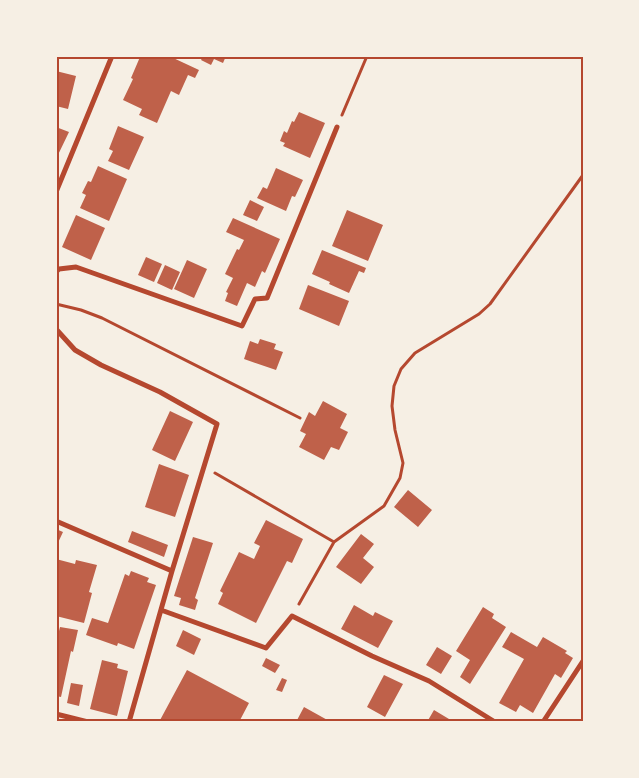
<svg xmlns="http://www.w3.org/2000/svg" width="639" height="778" viewBox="0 0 639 778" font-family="'Asap Condensed',sans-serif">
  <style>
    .building { fill: #bf614a }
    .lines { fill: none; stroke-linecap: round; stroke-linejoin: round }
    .path { stroke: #b5482f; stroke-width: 3 }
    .minor { stroke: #b5482f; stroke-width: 5 }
    .neatline { fill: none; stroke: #b5482f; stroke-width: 2 }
  </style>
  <rect width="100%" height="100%" fill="#f6efe4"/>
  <path class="building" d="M145,56h24l30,14 -4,8 -7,-3 -9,20 -8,-4 -14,32 -18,-8 3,-6 -19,-9 10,-21 -2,-1 9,-21 4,2z
    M203,56h23l-3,7 -9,-4 -3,6 -10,-5z
    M56,71l20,5 -8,33 -12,-3z
    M299,112l26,11 -15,35 -27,-12 2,-3 -5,-2 4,-10 3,2 5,-12 2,1z
    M118,126l26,11 -15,33 -21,-9 5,-10 -4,-2z
    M56,127l13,5 -13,27z
    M98,166l29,13 -18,42 -29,-13 6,-13 -4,-2 6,-12 3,1z
    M276,168l27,12 -8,17 -3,-1 -6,15 -29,-13 6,-11 4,2z
    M250,200l14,7 -7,14 -14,-6z
    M347,210l36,15 -15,36 -36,-15z
    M76,215l29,13 -14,32 -29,-13z
    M233,218l47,21 -15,34 -3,-2 -7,16 -8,-4 -10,23 -12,-5 3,-8 -2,-1 7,-14 -8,-4 12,-25 2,1 5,-10 -18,-8z
    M322,250l44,18 -2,5 -5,-2 -10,22 -20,-9 1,-2 -18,-8z
    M146,257l16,7 -8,18 -16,-7z
    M187,260l20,9 -13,29 -20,-9z
    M165,265l15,7 -8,18 -15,-7z
    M308,285l41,16 -10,25 -40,-17z
    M260,339l16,5 -2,5 9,3 -7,18 -32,-11 6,-18 8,3z
    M323,401l24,13 -7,14 8,4 -9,18 -8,-3 -7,13 -25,-13 7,-13 -6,-3 9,-19 6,4z
    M170,411l23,11 -18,39 -23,-11z
    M159,464l30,11 -14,42 -30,-10z
    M408,490l24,20 -14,17 -24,-20z
    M266,520l37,19 -11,24 -5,-2 -31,62 -38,-19 5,-11 -3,-2 19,-39 15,7 6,-13 -6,-3z
    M56,529l7,3 -7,15z
    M132,531l36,14 -4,12 -36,-15z
    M361,534l13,10 -11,14 11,9 -13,17 -25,-17z
    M193,537l20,6 -18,55 3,2 -3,10 -16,-5 2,-7 -7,-2z
    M56,559l19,5 1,-4 21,5 -8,27 3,1 -8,30 -28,-7z
    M131,571l18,7 -2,4 9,3 -22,64 -16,-6 -1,3 -31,-11 6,-17 16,5 17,-49 4,2z
    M354,605l19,11 2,-4 18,9 -15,27 -37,-19z
    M483,607l11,7 -2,4 14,9 -36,57 -10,-7 10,-17 -14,-9z
    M60,627l18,3 -5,22 -2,-1 -10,46 -5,-1v-66l3,1z
    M183,630l18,9 -7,16 -18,-9z
    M511,632l26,15 6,-10 24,14 -2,2 8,5 -12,20 -6,-4 -22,39 -13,-8 -4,7 -17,-9 25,-44 -22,-12z
    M437,647l15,9 -11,18 -15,-9z
    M266,658l14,7 -5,8 -13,-7z
    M102,660l16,4 -1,4 11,3 -11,45 -27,-7z
    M187,670l62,33 -10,19h-38l-5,-3 -2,3h-21l-3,-2 -1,2h-10z
    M384,675l19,9 -18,33 -18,-10z
    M282,678l5,2 -5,12 -6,-2z
    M71,683l12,2 -4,21 -12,-3z
    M304,707l27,15h-35z
    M434,710l20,12h-27z"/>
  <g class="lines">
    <path class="path" d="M342,115l25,-59
      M56,304l25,6 21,8 198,100
      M215,473l119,69
      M299,604l35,-62 50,-36 16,-28 3,-15 -8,-33 -3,-24 2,-20 7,-17 14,-16 64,-39 11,-10 93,-129"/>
    <path class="minor" d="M56,192l56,-136
      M56,272l3,-3 17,-2 166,59 13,-27 12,-1 70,-171
      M56,329l19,21 26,15 59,27 57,32 -45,147 -43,151
      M56,521l116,50
      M161,610l105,38 26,-32 80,40 57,25 66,41
      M56,714l32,8
      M543,722l40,-61"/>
  </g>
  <rect width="639" height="778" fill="none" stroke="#f6efe4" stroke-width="115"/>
  <rect x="58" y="58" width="524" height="662" class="neatline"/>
</svg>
